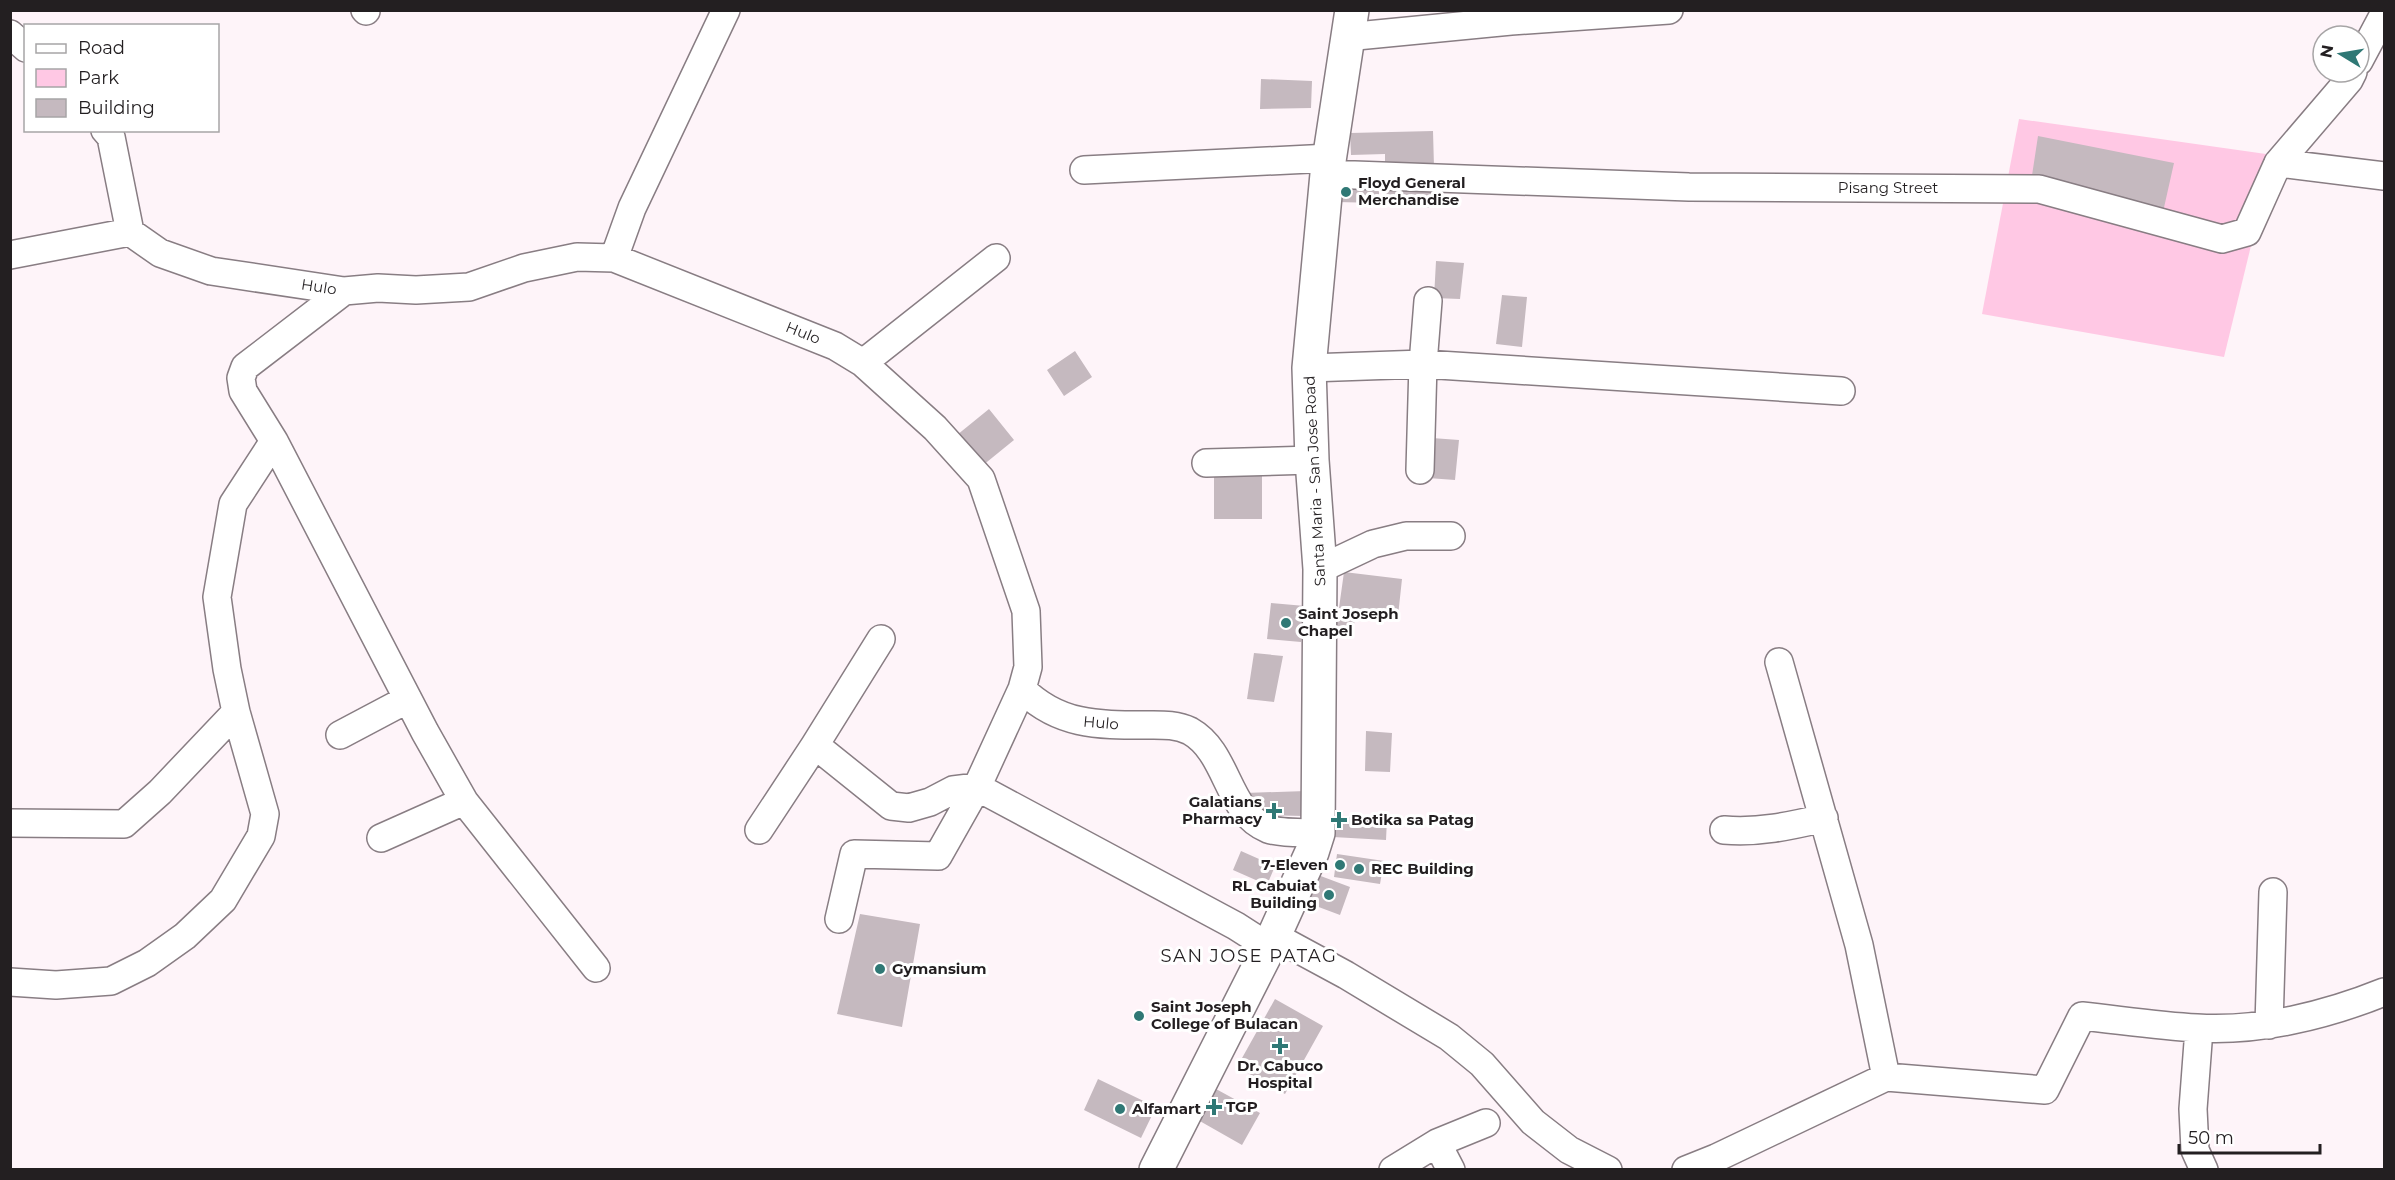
<svg xmlns="http://www.w3.org/2000/svg" width="2395" height="1180" viewBox="0 0 2395 1180" font-family="Montserrat,sans-serif">
  <style>
    .green { fill: #ffc8e4 }
    .building { fill: #c5b9bf }
    .lines { fill: none; stroke-linecap: round; stroke-linejoin: round }
    .minor-casing { stroke: #887d83; stroke-width: 30 }
    .major-casing { stroke: #887d83; stroke-width: 36 }
    .minor { stroke: #fff; stroke-width: 27 }
    .major { stroke: #fff; stroke-width: 33 }
    .poi-dot { fill: #2f7875; stroke: #fff; stroke-width: 2 }
    .labels { text-anchor: middle; stroke-width: 6; stroke-linejoin: round; paint-order: stroke }
    .poi-label { font-size: 15px; font-weight: bold; fill: #231f21; stroke: #fff; text-anchor: start }
    .street-label { font-size: 15px; fill: #231f21; stroke: #fff }
    .quarter-label { font-size: 18px; letter-spacing: 1.5px; fill: #231f21; stroke: #fff }
  </style>
  <rect width="100%" height="100%" fill="#fef4f9"/>
  <path class="green" d="M2019,119l254,36 -49,202 -242,-43z"/>
  <path class="building" d="M1261,79l51,2 -1,27 -51,1z
    M1433,131l1,36 -49,1v-14l-34,1 -1,-22z
    M2038,136l136,27 -11,49 -132,-30z
    M1338,182l41,1v20l-42,-1z
    M1387,182l51,4 -2,22 -50,-2z
    M1436,261l28,2 -4,36 -26,-1z
    M1502,295l25,2 -5,50 -26,-3z
    M1075,351l17,26 -28,19 -17,-26z
    M989,409l25,31 -32,26 -25,-31z
    M1432,438l27,2 -4,40 -27,-2z
    M1262,473v46h-48v-45z
    M1344,572l58,7 -4,37 -59,-8z
    M1271,603l34,3 -4,36 -34,-3z
    M1330,614l25,3 -2,15 -25,-2z
    M1254,653l29,3 -9,46 -27,-3z
    M1366,731l26,2 -2,39 -25,-1z
    M1306,791l-2,25 -49,-1 -10,-22z
    M1334,816l53,3 -1,21 -53,-3z
    M1241,851l34,15 -8,19 -34,-15z
    M1337,854l47,7 -4,23 -46,-7z
    M1318,875l32,12 -10,28 -32,-12z
    M860,914l60,10 -18,103 -65,-13z
    M1275,999l48,27 -38,68 -48,-27z
    M1098,1079l58,28 -15,31 -57,-28z
    M1216,1089l44,24 -18,32 -44,-25z"/>
  <g class="lines">
    <defs>
      <path id="minor" d="M365,10l1,1
        M10,34l16,14
        M1346,37l165,-16 158,-11
        M2359,61l25,-47
        M105,130l6,7 19,95 30,21 51,18 133,20 34,-3 38,2 53,-3 55,-19 53,-11 37,1 221,88 28,17 72,65 46,51 45,132 2,56 -6,22c36,36 75,36 123,36 16,0 31,-1 45,6 39,22 36,81 78,98 14,5 35,3 50,4
        M2278,163l106,13
        M1084,170l246,-12
        M1327,174l362,13 350,2 183,50 25,-7 31,-69 71,-83 4,-8
        M10,255l120,-23
        M614,258l18,-50 94,-198
        M344,291l-99,76 -4,11 2,13 31,50 151,291 39,69 132,167
        M863,363l133,-105
        M1309,368l114,-4 418,27
        M1206,463l106,-3
        M1420,470l3,-106 5,-63
        M1320,569l53,-25 33,-8h45
        M881,639l-66,106 76,61 18,2 21,-6 23,-12 24,-3 45,-98
        M340,735l68,-36
        M10,823l114,1 36,-32 76,-80
        M759,830l56,-85
        M1724,830c34,3 66,-4 100,-12
        M381,838l83,-37
        M839,919l15,-65 84,2 39,-69 259,139 33,21
        M1274,936l72,39 103,62 33,27 51,58 36,28 39,20
        M10,982l46,3 55,-4 36,-18 38,-27 38,-36 38,-64 4,-22 -29,-102 -9,-43 -10,-72 16,-93 41,-63
        M2269,1025l4,-133
        M2199,1029l-6,80 2,41 9,20
        M1886,1077l159,13 37,-74c38,4 77,10 115,12 62,4 130,-13 187,-36
        M1437,1143l14,27
        M1393,1170l44,-27 49,-20
        M1686,1170l30,-12 170,-81 -27,-132 -80,-283"/>
      <path id="major" d="M1156,1170l113,-223 43,-95 6,-19 2,-264 -8,-109 -3,-92 18,-194 25,-164"/>
    </defs>
    <use href="#minor" class="minor-casing"/>
    <use href="#major" class="major-casing"/>
    <use href="#minor" class="minor"/>
    <use href="#major" class="major"/>
  </g>
  <g class="poi-dot">
    <circle cx="1346" cy="192" r="6"/>
    <circle cx="1286" cy="623" r="6"/>
    <path d="M1271 802h6v6h6v6h-6v6h-6v-6h-6v-6h6z"/>
    <path d="M1336 811h6v6h6v6h-6v6h-6v-6h-6v-6h6z"/>
    <circle cx="1340" cy="865" r="6"/>
    <circle cx="1359" cy="869" r="6"/>
    <circle cx="1329" cy="895" r="6"/>
    <circle cx="880" cy="969" r="6"/>
    <circle cx="1139" cy="1016" r="6"/>
    <path d="M1277 1037h6v6h6v6h-6v6h-6v-6h-6v-6h6z"/>
    <path d="M1211 1098h6v6h6v6h-6v6h-6v-6h-6v-6h6z"/>
    <circle cx="1120" cy="1109" r="6"/>
  </g>
  <g class="labels">
    <g class="poi-label">
      <text x="1358" y="188">Floyd General<tspan x="1358" dy="17">Merchandise</tspan></text>
      <text x="1298" y="619">Saint Joseph<tspan x="1298" dy="17">Chapel</tspan></text>
      <text x="1262" y="807" text-anchor="end">Galatians<tspan x="1262" dy="17">Pharmacy</tspan></text>
      <text x="1351" y="825">Botika sa Patag</text>
      <text x="1328" y="870" text-anchor="end">7-Eleven</text>
      <text x="1371" y="874">REC Building</text>
      <text x="1317" y="891" text-anchor="end">RL Cabuiat<tspan x="1317" dy="17">Building</tspan></text>
      <text x="892" y="974">Gymansium</text>
      <text x="1151" y="1012">Saint Joseph<tspan x="1151" dy="17">College of Bulacan</tspan></text>
      <text x="1280" y="1071" text-anchor="middle">Dr. Cabuco<tspan x="1280" dy="17">Hospital</tspan></text>
      <text x="1226" y="1112">TGP</text>
      <text x="1132" y="1114">Alfamart</text>
    </g>
    <g class="street-label">
      <text x="1888" y="193">Pisang Street</text>
      <text transform="translate(319 287) rotate(9)" y="5">Hulo</text>
      <text transform="translate(803 333) rotate(22)" y="5">Hulo</text>
      <text transform="translate(1315 481) rotate(-93)" y="5">Santa Maria - San Jose Road</text>
      <text transform="translate(1101 723) rotate(5)" y="5">Hulo</text>
    </g>
    <g class="quarter-label">
      <text x="1249" y="962">SAN JOSE PATAG</text>
    </g>
  </g>
  <rect width="2395" height="1180" fill="none" stroke="#231f21" stroke-width="24"/>
  <rect x="24" y="24" width="195" height="108" fill="#ffffff" stroke="#a7a5a6" stroke-width="1.5"/>
  <rect x="36" y="44" width="30" height="9" fill="#ffffff" stroke="#a7a5a6" stroke-width="1.5"/>
  <text x="78" y="54" font-size="18" fill="#231f21">Road</text>
  <rect x="36" y="69" width="30" height="18" fill="#ffc8e4" stroke="#a7a5a6" stroke-width="1.5"/>
  <text x="78" y="84" font-size="18" fill="#231f21">Park</text>
  <rect x="36" y="99" width="30" height="18" fill="#c5b9bf" stroke="#a7a5a6" stroke-width="1.5"/>
  <text x="78" y="114" font-size="18" fill="#231f21">Building</text>
  <g transform="translate(2341 54) rotate(281)"><circle r="28" fill="#ffffff" stroke="#a7a5a6" stroke-width="1.5"/>
  <path d="M0-4.5L10 22L0 15L-10 22Z" fill="#2f7875"/>
  <text y="-9" font-size="16" font-weight="bold" text-anchor="middle" fill="#231f21">N</text>
  </g>
  <path d="M2179 1144v9h141v-9" fill="none" stroke="#231f21" stroke-width="3"/>
  <text x="2188" y="1144" font-size="18" fill="#231f21" stroke="#ffffff" stroke-width="4.5" paint-order="stroke">50 m</text>
</svg>
